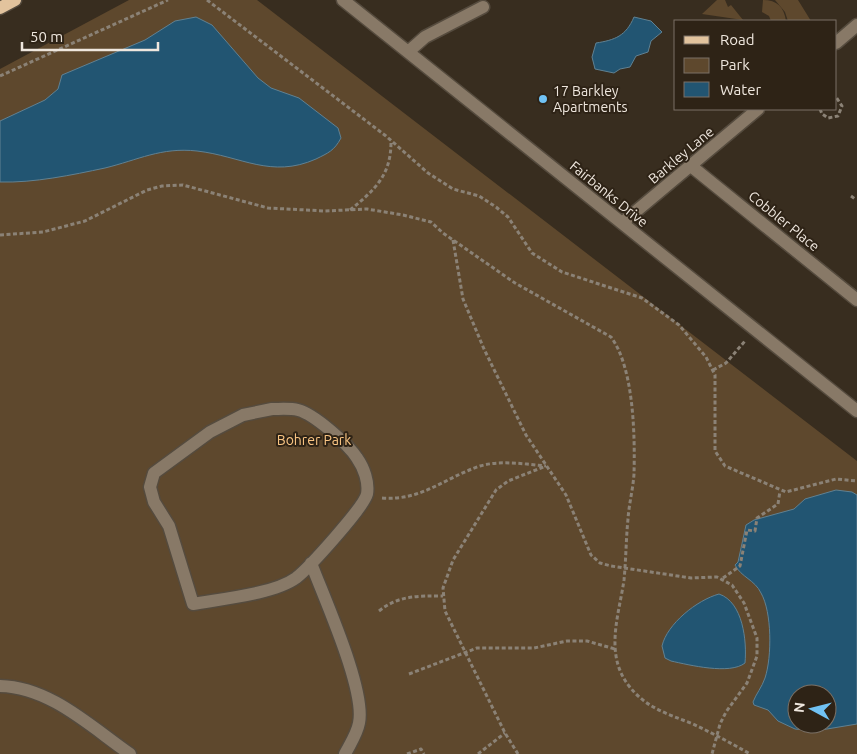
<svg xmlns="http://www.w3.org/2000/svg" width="857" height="754" viewBox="0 0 857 754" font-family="Ubuntu,sans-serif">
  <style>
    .green { fill: #5e482d; fill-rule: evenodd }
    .water { fill: #225572; stroke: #608192; fill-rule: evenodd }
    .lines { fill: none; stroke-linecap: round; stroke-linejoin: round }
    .minor-casing { stroke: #554b3e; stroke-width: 15 }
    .major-casing { stroke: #554b3e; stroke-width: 15 }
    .path { stroke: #8b8276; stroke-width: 3; stroke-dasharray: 4 2.5; stroke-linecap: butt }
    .minor { stroke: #887967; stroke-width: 12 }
    .major { stroke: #e2c39d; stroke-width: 12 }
    .poi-dot { fill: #70c2f4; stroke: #2e2316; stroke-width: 2 }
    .labels { text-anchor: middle; stroke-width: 4; stroke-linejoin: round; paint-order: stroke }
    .poi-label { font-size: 14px; fill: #efe7de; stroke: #2e2316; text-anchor: start }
    .street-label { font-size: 14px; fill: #efe7de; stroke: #2e2316 }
    .park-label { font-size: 14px; fill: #fbc684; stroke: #2e2316 }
  </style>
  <rect width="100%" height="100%" fill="#382d1f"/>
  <path class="green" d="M129,0h128l600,461v293h-857v-685zM797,694h30v30h-30z
    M717,0h8l3,7 3,-2 12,15 -41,-6z
    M763,0c14,0 21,7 23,21h-15l-2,-5 -7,-4z
    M775,0h23l13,21h-23l-3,-9z"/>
  <path class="water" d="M196,17l16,8 46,53 13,10 28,10 39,30 3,10c-7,13 -13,15 -25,21 -45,20 -75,-3 -119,-8 -36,-4 -59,9 -92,17 -33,7 -71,15 -105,14v-61l45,-21 13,-11 4,-14 83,-35 30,-19z
    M634,17l17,4 11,11 -11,9 -3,11 -12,4 -6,11 -10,2 -6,4 -19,-4 -3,-12 4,-14c19,-3 30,-7 38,-26z
    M836,490l16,2 5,3v229l-42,7 -20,-2 -17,-8 -10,-11 -14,-5 -1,-3c3,-8 9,-15 12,-24 7,-21 7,-66 -4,-85 -6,-13 -20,-16 -26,-28l3,-3 8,-37 8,-5 40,-11 11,-10zM797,694h30v30h-30z
    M719,594c24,8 28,47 26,69 -15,12 -56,2 -74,-2l-6,-3 -3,-12c5,-22 35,-46 57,-52z"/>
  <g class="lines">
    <defs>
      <path id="minor" d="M343,0l514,411
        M836,43l21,-18
        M408,52l17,-15 58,-30
        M691,166l166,134
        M622,223l136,-114
        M272,409c8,0 18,-1 26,1 16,4 50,34 59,48 7,10 12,24 10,36 -3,13 -58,74 -71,84 -22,16 -75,21 -103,26l-24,-78 -15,-24 -4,-15 4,-14 56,-41 33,-17z
        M311,563c13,35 55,127 48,160 -2,11 -9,21 -14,31
        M0,686c50,1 91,41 130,68"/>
      <path id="major" d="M0,8l15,-8"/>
    </defs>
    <use href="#minor" class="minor-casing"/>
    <use href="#major" class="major-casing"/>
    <path class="path" d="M207,0l179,136 42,37 25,16 26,7 17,11 12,10 24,36 30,19 80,26 37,27 27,32 9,18v76l10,15 61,26 50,-13 21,2
      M0,76l168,-76
      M820,109l2,5 6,4 10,-2 4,-10 -6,-9
      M851,196l4,3
      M350,210c25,-20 41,-35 41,-68
      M0,235l43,-3 42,-11 62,-31 15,-4 21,-1 85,23 57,3 42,-2 36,6 28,7 12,11 72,50 96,54c23,31 24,99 23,137 -1,15 -5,30 -6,45 -2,20 -2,41 -4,61 -5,35 -20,74 5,106 17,22 39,28 64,38 19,9 38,19 57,30
      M453,240l10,59 21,50 42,86 40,60 25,60 9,8 11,3 80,12 26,-1 15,8 12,18 13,35v18l-10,27 -21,29 -6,12 -8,30
      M713,370l13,-7 19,-22
      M382,498c40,3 62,-20 98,-32 21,-6 44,-2 66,0
      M723,578l17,-12 7,-36 8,1 2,-13 21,-14 2,-13
      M379,611c20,-16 39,-15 64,-15
      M409,674l68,-26h57l33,-7h20l28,8
      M407,754l14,-5 3,5
      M478,754l27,-21
      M518,754l-13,-21 -60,-122 -2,-23 10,-28 43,-70 12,-9 38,-15"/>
    <use href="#minor" class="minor"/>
    <use href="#major" class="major"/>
  </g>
  <circle class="poi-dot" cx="543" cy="99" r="5"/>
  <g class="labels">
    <g class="poi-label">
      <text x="553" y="96">17 Barkley<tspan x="553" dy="16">Apartments</tspan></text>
    </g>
    <g class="street-label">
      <text transform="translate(681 155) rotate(-40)" y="5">Barkley Lane</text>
      <text transform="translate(609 194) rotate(39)" y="5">Fairbanks Drive</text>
      <text transform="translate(784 221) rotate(39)" y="5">Cobbler Place</text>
    </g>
    <g class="park-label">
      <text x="314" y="445">Bohrer Park</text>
    </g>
  </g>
  <rect x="674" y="20" width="162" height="90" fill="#2e2316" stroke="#7b7166"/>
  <rect x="684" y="36" width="25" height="8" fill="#e2c39d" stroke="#7b7166"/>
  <text x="720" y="45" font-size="15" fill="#efe7de">Road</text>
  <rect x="684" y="58" width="25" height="15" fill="#5e482d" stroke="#7b7166"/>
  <text x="720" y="70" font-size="15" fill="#efe7de">Park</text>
  <rect x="684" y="82" width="25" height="15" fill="#225572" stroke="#7b7166"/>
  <text x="720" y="95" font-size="15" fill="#efe7de">Water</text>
  <g transform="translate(812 709) rotate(277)"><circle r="24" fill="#2e2316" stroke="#7b7166"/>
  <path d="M0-4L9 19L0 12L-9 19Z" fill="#70c2f4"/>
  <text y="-8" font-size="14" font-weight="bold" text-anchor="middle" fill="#efe7de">N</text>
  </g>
  <path d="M22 42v8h136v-8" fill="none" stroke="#efe7de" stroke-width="2.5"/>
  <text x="30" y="42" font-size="15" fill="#efe7de" stroke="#2e2316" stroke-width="4" paint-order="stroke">50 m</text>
</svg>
